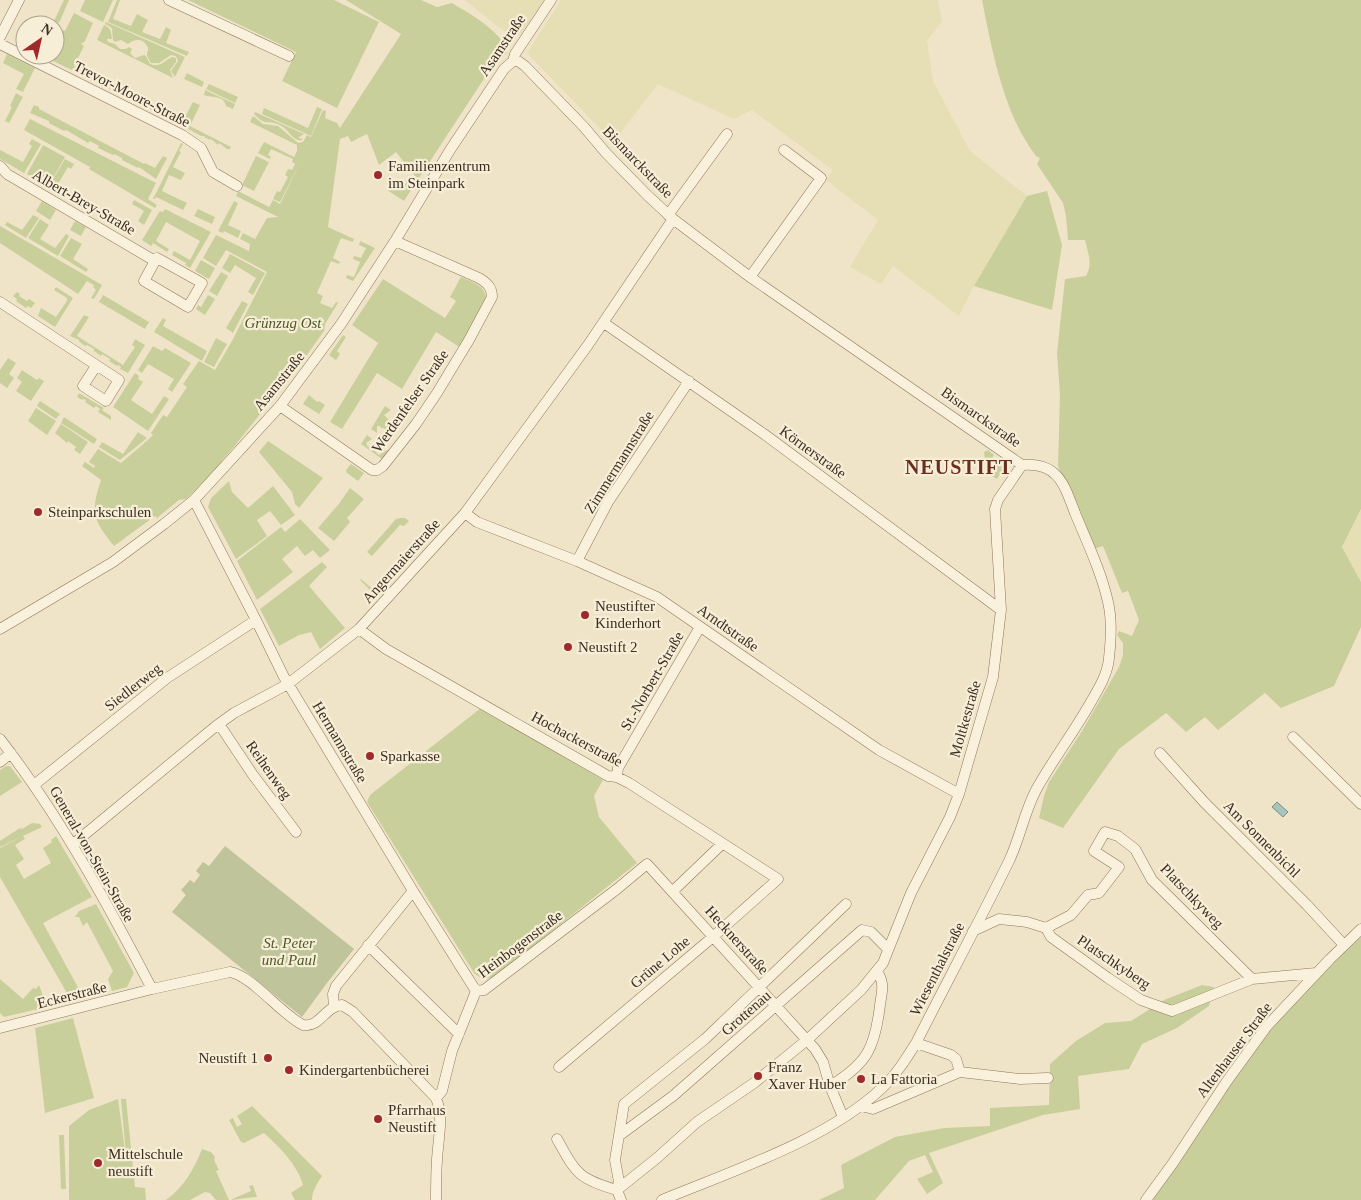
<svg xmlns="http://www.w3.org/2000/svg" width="1361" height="1200" viewBox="0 0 1361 1200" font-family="Georgia,serif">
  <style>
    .farmland { fill: #e6deb5 }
    .green { fill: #c9cf9b }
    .cemetery { fill: #bfc49a }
    .water { fill: #a9c4bc; stroke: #6f938a }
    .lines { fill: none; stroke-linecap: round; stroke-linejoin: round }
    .minor-casing { stroke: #8d765c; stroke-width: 11 }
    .minor { stroke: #faf1dc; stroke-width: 10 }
    .poi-dot { fill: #9e2a2b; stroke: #f7eed8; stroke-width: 2 }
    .labels { text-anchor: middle; stroke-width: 4.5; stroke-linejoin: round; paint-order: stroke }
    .street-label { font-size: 15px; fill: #3d2e20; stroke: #f7eed8 }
    .poi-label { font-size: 15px; fill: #3d2e20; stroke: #f7eed8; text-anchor: start }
    .park-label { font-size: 15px; font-style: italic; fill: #4d5a26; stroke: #f7eed8 }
    .district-label { font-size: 20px; font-weight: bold; letter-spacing: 1px; fill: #6b2e1e; stroke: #f7eed8 }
  </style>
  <rect width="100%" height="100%" fill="#f0e4c8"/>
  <path class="farmland" d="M465,0h79l-24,35h-8l-15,-9z
    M561,0h377l4,21 -15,20 6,40 37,70 57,45 -53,90 -15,30 -66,-50 -12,18 -31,-17 28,-47 -52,-40 7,-10 -81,-60 -18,9 -76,-35 -45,58 -86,-89z
    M1361,509v73l-19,-35z"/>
  <path class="green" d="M64,0h5l-10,23 -5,-2z
    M85,0h28l-10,22 -23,-11z
    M117,0h3l-7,19 18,7 6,-12 11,6 -6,12 18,7 6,-12 5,3 -5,13 23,9 -2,4 -79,-34z
    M188,0h146l45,22 -42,86 -55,-27 14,-29z
    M346,0h75l16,7 15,-4c18,11 50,28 55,49l-7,8 -5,2 -91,139 -17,-11 7,-6 5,5 16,-13 -19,-24 -17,13 -12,-31 -16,8 -3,-6 -8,3 -12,88 26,12 -1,3 -12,-4 -8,20 7,4 -1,2 -8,-3 -14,32 6,3 -3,7 12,5 4,-6 2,1 -13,21 -1,7 -32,45 -6,6 -53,66 -10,11 -3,7 -34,33 -7,1 -22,18 -2,-2 -41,30c-21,-26 -24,-33 -13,-66l-19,-14 3,-4 9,6 1,-2 -6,-4 9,-13 23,14 28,-24 4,-4 -2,-2 12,-18 4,2 20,-30 -4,-3 16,-23 16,9 17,-29 35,-69 -41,-22 -10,16 -13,-8 13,-23 33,16 1,-7 -10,-5 3,-6 12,6 12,-21 11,-1 -42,-21 2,-5 31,16 4,-7 7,4 21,-43 -21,41 -7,-3 4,-8 3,1 8,-15 -3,-2 3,-6 4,1 3,-6 -3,-2 1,-3 -22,-10 -3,6 3,2 -1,2 -12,-6 6,-11 30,15 3,-6v-6l-47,-23 3,-6 10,8 15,2 20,17 5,-1 4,-7 4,2 12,-27 3,1 -1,7 12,5 3,5 61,-94z
    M982,0h379v509l-19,38 19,35v45l-27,59 -53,22 -16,-15 -47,37 -13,-13 -19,15 -20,-19 -47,36 -56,79 -24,-10 5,-22 5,-14 33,-51 37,-64 4,-12v-12l-6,-8 2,-4 13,5 7,-16 -11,-29 -6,2 -19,-47 -9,3 -36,-83 2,-71 -3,-42 8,-74 21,-3c7,-12 2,-23 -1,-36h-17l-2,-24 -3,-13 -26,-39 3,-6 -4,-2c-32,-41 -44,-106 -54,-156z
    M74,13l19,10 -8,18 -4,3 3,2 -10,20 59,29 -2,4 -2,-2 -1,2 -7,-6 -1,1 -9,-6 -1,1 -6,-4 -10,-4v-1l-11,-4 1,-1 -4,-1 -31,-15 2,-4h4v-9l8,-16 2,1z
    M106,22l79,35 -10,20 -4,-6 7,-10 -2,-5 -5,-1 -12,8h-8c-1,-1 -4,-7 -4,-8 0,-6 3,-4 0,-9 -4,-8 -13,-7 -19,-2l-7,-4 -6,2 -2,-2 -1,-12 -7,-4z
    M104,25c7,3 7,7 8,14h-5l1,3 7,2 5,5h6l3,-2 3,2 -2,4 5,5 9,-3 2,1 4,8c10,4 14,-3 22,-7l4,1v4l-6,8 3,8 -76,-38z
    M7,54l28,14 -12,24 -7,-3 8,-15 -21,-11z
    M187,73l17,9 -2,5 -18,-8z
    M209,84l29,13 -3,6 -29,-14z
    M205,90l30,14 -2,5 -7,-3c-2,-11 -13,-8 -22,-11z
    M16,93l7,4 -14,26 -4,-2 7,-14 -2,-1z
    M137,98l32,16 -1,3 -3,-2 -1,2 -8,-4v-2h-3l-10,-7 -1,2 -7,-4z
    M193,102l7,3 -10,21 41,21 -1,2h-3l-8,-6 -1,2 -7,-6 -1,1 -6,-3 1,-1h-4l-20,-11z
    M34,105l5,2v2l105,55 1,-1 10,5 8,-12 4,2 -11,21 -17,-12 -1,1 -16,-8v-2l-8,-4 -1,1 -15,-7 1,-2 -9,-5 -2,2 -22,-13 -2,1 -15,-8v-2l-19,-8z
    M317,107l5,2 -11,27 -49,-22 2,-6 44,20z
    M255,112l49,22 -5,3 1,2 2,-1v2c-8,2 -13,-9 -19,-13 -13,-9 -16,1 -29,-13z
    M30,119l126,64 -8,16 9,6 -2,3 -66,-39 1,-2 -66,-37z
    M32,139l9,5 -17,29 -24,-14v-9l23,12 9,-16 -3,-2z
    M181,143l2,1 -4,7 2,1 -8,15 12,6 -4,7 -12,-5 -7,16 25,12 -4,7 -27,-13 -1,2h-2z
    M43,145l22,12 -17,30 -21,-13z
    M256,156l13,6 -15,29 -12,-6z
    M65,159l9,5 -3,5 -3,-2 -10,17v2l6,5 -1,1 -14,-6z
    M1047,191l15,54 -10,65 -78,-24 53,-90z
    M134,200l18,10 -8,15 -6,-4 6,-10 -12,-7z
    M42,201l14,9 -6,10 -14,-9z
    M234,201l4,2 -10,22 13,6 -3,7 -14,-7 -1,2 -5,-2z
    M165,209l46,23 -21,36 -5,-3 1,-2 -14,-8 2,-4 16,9 10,-19 -34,-19 -10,19 13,8 -2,3 -14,-9 -2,3 -9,-6 18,-29 3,1z
    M198,209l17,8 -3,7 -18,-8z
    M33,215l6,3 -13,20 -21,-13 2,-3 15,8z
    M40,219l9,6 -9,14 15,9 11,-14 3,2 -11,20 -30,-18z
    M75,221l11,6 -5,9 -11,-6z
    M0,226l102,59 -8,14 -3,-1 5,-8 -3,-3 1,-2 -7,-4 -9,13 -78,-51z
    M71,238l11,6 -9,15 15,10 -2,3 -26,-16z
    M360,241l15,7 -22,33 -7,-3 1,-3 7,2 6,-15 -7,-3 1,-3 7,2 5,-10 -7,-3z
    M230,254l35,19 -12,22 -5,-3 8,-14 -21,-13 -5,8 -8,-5z
    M201,260l14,8 -6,11 -14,-8z
    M221,272l7,4 -11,20 -8,-5z
    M461,277c11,5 24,8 25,21l-25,50 -25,-16 -34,57 -25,-16 -35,56 -12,-7 48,-79 -26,-18 31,-46 62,39 11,-17 -6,-4z
    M56,287l17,11 -18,29 -17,-11 3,-8 15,9 11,-16v-3l-13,-8z
    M17,292l3,2 -1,2 8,5 2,-2 6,4 -4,5 -3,-2 -2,2 -10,-7 1,-2 -4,-3z
    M103,295l46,27 -4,7 -46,-27z
    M208,295l7,4 -10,16 -9,-6 2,-4 3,2z
    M242,301l6,3 -15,29 -7,-5z
    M84,315l5,2 -12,19 46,29 12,-18 -3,-2 3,-6 10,6 -17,28 -8,-4 1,-2 -3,-2 -1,1 -8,-5 1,-2 -8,-5 -1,2 -7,-5v-2l-7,-4 -2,1 -6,-5v-1l-9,-4z
    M163,318l3,2 -3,6 44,25 -5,10 -48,-29z
    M343,335l3,2 -9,14 3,3 -4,6 -7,-5z
    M216,338l11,6 -13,23 -10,-5z
    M153,346l9,5 3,-3 26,15 -19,29 -4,-3 6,-10 -26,-15 -6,9 -4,-3z
    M8,358l8,5 -7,11 5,4 -7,10 -7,-5v-13z
    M22,370l15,10 2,-2 5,3 -13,20 -15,-10 6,-9 -5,-4z
    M135,373l4,3 -1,3 5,3 -12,18 21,14 12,-18 5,3 -21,32 -35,-24z
    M79,393l25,15 -2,2 9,6v4l-13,-8 2,-3 -4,-3 -2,2 -9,-6 1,-2 -3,-1 -1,1 -5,-3z
    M309,395l8,7 2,-1 6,4 -6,9 -16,-10z
    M40,401l20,13 -4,5 -19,-13z
    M385,406l6,4 -7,5 13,13 -3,4h-5v-2h-4l-1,-2h-3l-1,-2h-3v7l-6,-4z
    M36,408l20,13 -9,14 -19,-14z
    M64,417l33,22 -3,5 -33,-21z
    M61,424l27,18 -8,12 -6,-4 2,-3 -8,-6 -1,2 -12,-10z
    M138,432l9,6 -27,22 -21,-13 3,-5 21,12z
    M367,435l5,4 -6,4 2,4 2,-1 9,9 8,-5 2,1 -7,8 -21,-15z
    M268,441l55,37 -24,30 -4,-4 -3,-12 -33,-40z
    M988,450l6,5 -2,3 7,4 2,-3 6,4 -10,16 -10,-6 -3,-21z
    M351,464l13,9 -6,8 -11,-8 -1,-3z
    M229,481l3,11 16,16 25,-22 22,29 -14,10 -11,-14 -13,9 10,16 -31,23 -28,-52 3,-9z
    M350,488l14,11 -17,19 3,4 -16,19 -16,-13 20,-23z
    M400,518h5l4,3 -5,5 -4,-1 -28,31 -5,-4 29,-33z
    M300,519l30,31 -10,8 -7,-8 -8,6 -8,-10 -15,13 11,13 -36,28 -20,-39 44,-34 4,5z
    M322,562l5,5 -18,19 36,42 -25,21 -9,-17 -12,3 -20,11 -19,-37z
    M361,579l14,12 10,-10 4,4 -12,12 -17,-17z
    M481,708l122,72 -9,16 5,21 38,46 -141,113c-10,4 -14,4 -22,-3l-107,-171 3,-7z
    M6,766h4l12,16 -22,14v-26z
    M32,823l8,1 2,3 -42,20v-6l20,-13 2,1z
    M23,836l2,3 -10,6 9,14 -8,6 8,14 27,-16 -8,-15 9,-6 -1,-2 5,-4 36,61 -49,26 38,70 15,-8 4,8 -29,7 -71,-123v-29z
    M96,904l38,69 -7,14 -15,4 -4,-12 5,-8 -26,-49 -4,4 -4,-9h-4l4,-6z
    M1361,937v263h-209c34,-43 60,-92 92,-137 33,-46 76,-87 117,-126z
    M0,979l23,20 10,-11 3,1 3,-4 8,22 -43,10 -4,-4z
    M1202,985l12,2 -5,19 -32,22 -35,16 -13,25 -51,7 2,33 -37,6 -114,38 14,30 -16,11 -10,-15 16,-7 -8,-17 -16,6 -34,39h-56l25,-12 -3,-23 54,-28 49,-9 46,-2v-18l59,-3 1,-41 26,-23 29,-18 26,-2 33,-21z
    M73,1018l21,80 -49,15 -10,-85z
    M118,1099l9,66 -6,-66h5l9,88 10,1 1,12h-77v-74l20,-16z
    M252,1106l70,70c-5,8 -10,15 -10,24h-17l-4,-7 12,-8c-6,-21 -23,-37 -39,-52l-20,10 -3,-1 -12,-22 4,-2 4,9 5,-3 -5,-8z
    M59,1135h5l2,54h-5z
    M202,1149l9,3 4,5 -1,3 5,10 -3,1 13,29h-13l-6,-7 -5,-1 -15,8h-24c18,-13 28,-31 36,-51z
    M253,1185l4,12 -27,3 21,-9 -2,-5z"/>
  <path class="cemetery" d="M225,846l129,103 -27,34 -25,34 -130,-105 14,-17 -5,-5 9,-10 4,3 6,-8 -4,-4 7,-9 6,4z"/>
  <path class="water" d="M1277,802l11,10 -5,5 -11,-10z"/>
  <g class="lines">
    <defs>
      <path id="minor" d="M169,0l120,56
        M0,37l19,-37
        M0,44l182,91 19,13 12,24 24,14
        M513,61h5l7,5 59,61 22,26 41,42 26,24 77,58 272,188c36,-3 42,19 53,48 12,29 26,58 33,89 4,17 3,39 1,56 -1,15 -10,30 -17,42 -17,31 -39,59 -56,90 -12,23 -16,48 -27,71 -30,61 -62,121 -93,182 -10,16 -20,32 -34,45 -55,52 -150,83 -220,112
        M0,166l7,8 148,87 2,-3 45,25 -14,24 -44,-26 11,-20
        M668,215l59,-81
        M750,277l71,-99 -37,-28
        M0,302l119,78 -13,21 -23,-15 13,-20
        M604,323l160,111 237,176
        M280,406l92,64h5l6,-4 33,-42 21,-31 32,-53 23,-43c0,-10 -5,-14 -13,-19l-84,-37
        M194,500l62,120 28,57 129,214 63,100
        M465,513l12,9 100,39 80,36 222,153 80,44
        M577,561l31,-59 81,-121
        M0,629l113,-67 51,-38 30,-24 86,-94 61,-82 54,-83 55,-91 54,-81 9,-8 2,-7 36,-54
        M359,629l27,20 222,127 9,1 12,6 149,96 -64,57 -155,131
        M219,724l34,51 43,57
        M1293,737l68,67
        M0,739c60,77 107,164 152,250
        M1160,753l44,49 103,103 37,40
        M0,762l11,-9
        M617,777l1,-9 82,-141
        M34,785l133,-107 89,-58
        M72,845l144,-119 18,-13 54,-29 71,-55 106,-116 123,-168 85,-126
        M673,891l49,-47
        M1046,928l5,9 57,41 33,22 31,11 80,-32 64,-6
        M973,931l26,-12 28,3 19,6 25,-13 17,-20 11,-2 20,-26 -25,-16 11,-19 13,4 17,13 17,31 100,99
        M368,945l91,89
        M476,991l8,-1 133,-101 30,-25 168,185 8,13 7,24 13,31
        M334,1007l-1,-13 3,-8 77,-95
        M0,1028l152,-39 78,-17c21,3 52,43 73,53 17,3 22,-19 39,-20l11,7 83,86c8,19 2,42 1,62 -1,14 -1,27 -1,40
        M916,1043l35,12 5,4 4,13
        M830,1086c37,-22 45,-38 50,-81 2,-14 5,-21 -3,-34
        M436,1098l6,-7 10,-40 24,-60
        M861,1106l12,3 87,-37 60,7 28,-1
        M620,1135l53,-39 189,-166 9,2 17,17
        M557,1139c19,34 21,40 60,51
        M617,1190l40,-32 40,-36 57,-39 53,-43 54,-50 22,-27 28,-70 39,-76 9,-23 34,-117 8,-67 -6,-101 3,-9 24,-35
        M621,1200l-4,-10 2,-8 -4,-22 9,-56 81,-65 141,-135
        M1146,1200l27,-37 54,-82 40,-55 63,-67 31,-30"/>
    </defs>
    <use href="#minor" class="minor-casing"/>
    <use href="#minor" class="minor"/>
  </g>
  <g class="poi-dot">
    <circle cx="378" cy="175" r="5"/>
    <circle cx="38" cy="512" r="5"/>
    <circle cx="585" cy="615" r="5"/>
    <circle cx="568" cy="647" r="5"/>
    <circle cx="370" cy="756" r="5"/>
    <circle cx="268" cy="1058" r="5"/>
    <circle cx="289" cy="1070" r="5"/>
    <circle cx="758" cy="1076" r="5"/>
    <circle cx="861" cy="1079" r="5"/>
    <circle cx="378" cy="1119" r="5"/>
    <circle cx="98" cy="1163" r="5"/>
  </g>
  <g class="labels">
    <g class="street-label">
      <text transform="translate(502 45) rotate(-56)" y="5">Asamstraße</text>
      <text transform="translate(132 94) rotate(27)" y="5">Trevor-Moore-Straße</text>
      <text transform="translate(638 162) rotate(46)" y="5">Bismarckstraße</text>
      <text transform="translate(84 202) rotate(30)" y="5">Albert-Brey-Straße</text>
      <text transform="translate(279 381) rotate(-51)" y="5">Asamstraße</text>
      <text transform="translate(410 401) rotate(-55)" y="5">Werdenfelser Straße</text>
      <text transform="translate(981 417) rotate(35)" y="5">Bismarckstraße</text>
      <text transform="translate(813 452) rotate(36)" y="5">Körnerstraße</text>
      <text transform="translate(619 462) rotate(-58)" y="5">Zimmermannstraße</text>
      <text transform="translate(401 561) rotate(-48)" y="5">Angermaierstraße</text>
      <text transform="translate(728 628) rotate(35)" y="5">Arndtstraße</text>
      <text transform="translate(652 681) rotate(-60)" y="5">St.-Norbert-Straße</text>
      <text transform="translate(133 687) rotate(-38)" y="5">Siedlerweg</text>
      <text transform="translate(965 719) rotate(-74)" y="5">Moltkestraße</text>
      <text transform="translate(577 739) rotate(28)" y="5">Hochackerstraße</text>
      <text transform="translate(340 742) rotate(59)" y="5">Hermannstraße</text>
      <text transform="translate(269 770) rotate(55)" y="5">Reihenweg</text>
      <text transform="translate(1262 839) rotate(45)" y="5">Am Sonnenbichl</text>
      <text transform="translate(92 854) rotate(60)" y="5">General-von-Stein-Straße</text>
      <text transform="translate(1192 896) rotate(46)" y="5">Platschkyweg</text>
      <text transform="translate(737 940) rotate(48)" y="5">Hecknerstraße</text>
      <text transform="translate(520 944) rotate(-37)" y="5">Heinbogenstraße</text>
      <text transform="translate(660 962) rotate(-40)" y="5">Grüne Lohe</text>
      <text transform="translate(1114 962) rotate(34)" y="5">Platschkyberg</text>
      <text transform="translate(937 969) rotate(-63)" y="5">Wiesenthalstraße</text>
      <text transform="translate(72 995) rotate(-14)" y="5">Eckerstraße</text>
      <text transform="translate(746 1013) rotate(-41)" y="5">Grottenau</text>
      <text transform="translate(1234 1050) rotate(-53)" y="5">Altenhauser Straße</text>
    </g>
    <g class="poi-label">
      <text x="388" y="171">Familienzentrum<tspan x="388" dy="17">im Steinpark</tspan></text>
      <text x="48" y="517">Steinparkschulen</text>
      <text x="595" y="611">Neustifter<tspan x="595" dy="17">Kinderhort</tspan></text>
      <text x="578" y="652">Neustift 2</text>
      <text x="380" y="761">Sparkasse</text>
      <text x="258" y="1063" text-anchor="end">Neustift 1</text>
      <text x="768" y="1072">Franz<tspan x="768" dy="17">Xaver Huber</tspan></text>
      <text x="299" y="1075">Kindergartenbücherei</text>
      <text x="871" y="1084">La Fattoria</text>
      <text x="388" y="1115">Pfarrhaus<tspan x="388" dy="17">Neustift</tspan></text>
      <text x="108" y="1159">Mittelschule<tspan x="108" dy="17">neustift</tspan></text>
    </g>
    <g class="park-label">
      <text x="283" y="328">Grünzug Ost</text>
      <text x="289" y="948">St. Peter<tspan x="289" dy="17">und Paul</tspan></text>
    </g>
    <g class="district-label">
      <text x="959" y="474">NEUSTIFT</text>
    </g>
  </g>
  <g transform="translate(40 40) rotate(34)"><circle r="24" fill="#f7eed8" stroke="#ada18e"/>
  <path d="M0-4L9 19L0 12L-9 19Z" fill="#9e2a2b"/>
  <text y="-8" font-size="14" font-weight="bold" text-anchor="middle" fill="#3d2e20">N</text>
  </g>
</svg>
